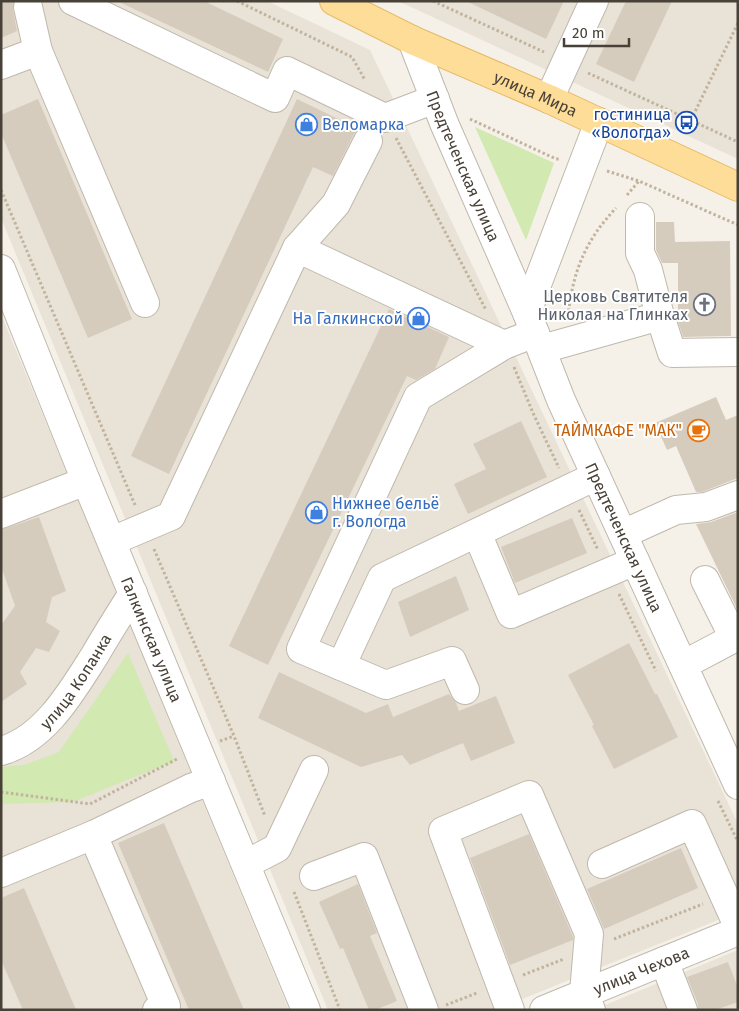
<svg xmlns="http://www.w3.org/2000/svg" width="739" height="1011" viewBox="0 0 739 1011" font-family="'Fira Sans',sans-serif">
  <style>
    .residential { fill: #e9e2d7 }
    .green { fill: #d2e9b2 }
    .building { fill: #d6ccbe }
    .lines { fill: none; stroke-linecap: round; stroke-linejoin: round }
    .minor-casing { stroke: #c0b8ac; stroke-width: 30 }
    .major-casing { stroke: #e5ba67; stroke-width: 30 }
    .path { stroke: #c2b39d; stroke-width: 3; stroke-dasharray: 2.5 2.5; stroke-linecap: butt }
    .minor { stroke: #fff; stroke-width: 28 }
    .major { stroke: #fedd98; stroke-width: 28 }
    .labels { text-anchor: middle; stroke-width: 4; stroke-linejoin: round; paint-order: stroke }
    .street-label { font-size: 16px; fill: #484137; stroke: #fff }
    .transit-label { font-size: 16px; fill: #164399; stroke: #fff; text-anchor: end }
    .shop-label { font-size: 16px; fill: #366cbe; stroke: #fff; text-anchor: start }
    .worship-label { font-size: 16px; fill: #5b616d; stroke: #fff; text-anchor: end }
    .food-label { font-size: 16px; fill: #c56008; stroke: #fff; text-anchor: end }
  </style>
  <rect width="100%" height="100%" fill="#f5f1e9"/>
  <path class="residential" d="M1,1h266l103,49 368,774v88l-243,98h-167l-327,-792z
    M398,1h340v158z
    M1,314l288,696h-288z
    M738,950v60h-145z"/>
  <path class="green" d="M475,127l79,36 -28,77z
    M128,653l46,108 -101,41 -72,2v-37l23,-2 35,-13z"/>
  <path class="building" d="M1,1h13l-1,9 4,21 -16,7z
    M117,1h87l79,38 -15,33z
    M466,1h98l-18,38z
    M626,1h46l-38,81 -38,-18z
    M38,99l94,220 -44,19 -87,-205v-18z
    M297,99l62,30 -5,5 -21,42 -20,-9 -144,307 -38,-18z
    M656,222h18l1,20 55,-1 1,95 -48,1 -5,-15v-59h-16l-6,-13z
    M389,309l60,28 -14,32 -19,11 -9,-4 -139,289 -39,-19z
    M716,397l10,23 12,-5v63l-36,14h-6l-20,-46 -9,4 -12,-27z
    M521,421l26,56 -79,37 -14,-30 32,-15 -13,-25z
    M738,512v99l-42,-87 15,-2z
    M39,517l27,74 -14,6 -6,25 14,9 -11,21 -13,-4 -16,24 7,12 -26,18v-77l14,-19 -14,-40v-36z
    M572,518l15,35 -72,30 -14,-36z
    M456,576l13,34 -59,27 -12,-35z
    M629,643l26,51h2l21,43 -64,32 -22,-43 2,-1 -26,-50z
    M279,672l87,41 22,-9 5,13 56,-23 7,9 3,8 37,-15 19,47 -44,18 -8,-18 -53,22 -8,-10 -41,12 -103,-49z
    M164,823l80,187h-55l-71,-167z
    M529,834l44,103v3l-63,25 -40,-107z
    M681,848l17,40 -94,41 -17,-40z
    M358,884l19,49 -7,3 27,65 -22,9h-6l-26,-62 -3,1 -21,-47z
    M24,888l52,122h-53l-22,-50v-62z
    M728,962l10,26v14l-23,8h-17v-6l-11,-27z"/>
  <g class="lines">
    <defs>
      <g id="minor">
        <path d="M73,1l202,97 12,-27 98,47 50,-19"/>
        <path d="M28,7l10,44"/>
        <path id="s1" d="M412,40l32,83 83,190 34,87 177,385"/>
        <path d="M1,65l37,-14 107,252"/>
        <path d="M549,99l45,-98"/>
        <path d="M640,217v36l8,17 12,46"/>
        <path d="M297,248l207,97"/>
        <path id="s2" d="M1,269l85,212 220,529"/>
        <path d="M527,313l9,-26 63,-165"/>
        <path d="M542,349l118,-33 12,37 66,-1"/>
        <path d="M1,514l85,-33"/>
        <path d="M477,533l34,81 124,-53"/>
        <path d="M623,534l53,-24 30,-3 32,-12"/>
        <path d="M112,541l59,-25 126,-268 39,-44 32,-63"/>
        <path d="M705,580l29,58"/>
        <path d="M683,665l55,-29"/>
        <path d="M341,666l41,-88 214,-102"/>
        <path d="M465,690l-13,-29 -66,24 -85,-36 117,-252 86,-52 31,-12"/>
        <path id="s3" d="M1,751c44,-12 71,-60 94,-96 12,-21 25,-41 38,-62"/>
        <path d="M93,835l73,171 -9,4"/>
        <path d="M246,864l31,-16 37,-78"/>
        <path d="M602,864l90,-40 46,102"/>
        <path d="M1,873l92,-38 98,-47 20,-7"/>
        <path d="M314,876l50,-19 60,153"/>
        <path d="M664,961l19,49"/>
        <path d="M510,1010l-67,-179 86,-36 60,139 -5,59 7,17"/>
        <path id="s4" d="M544,1010l194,-79"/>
      </g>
      <g id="major">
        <path id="s5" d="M334,1l78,39 137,59 189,88"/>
      </g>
    </defs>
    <use href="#minor" class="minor-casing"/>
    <use href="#major" class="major-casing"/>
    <path class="path" d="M237,1l115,56 13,23
      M433,1l111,51
      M588,73l150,69
      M470,119l86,40h4
      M691,120l47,-97
      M396,138l90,172
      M607,171l32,10 99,44
      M1,190l134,315
      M627,195l12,-14
      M568,316c5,-45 17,-75 48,-108
      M514,367l19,46 26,55
      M579,510l19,40
      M154,549l80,187 31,80
      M619,594l37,77
      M220,741l14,-5
      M1,792l89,12 87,-45
      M718,801l20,41
      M294,892l46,118
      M614,939l89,-35
      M523,975l41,-16
      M446,1005l31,-12"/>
    <use href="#minor" class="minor"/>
    <use href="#major" class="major"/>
  </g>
  <defs>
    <symbol id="bus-ring" viewBox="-11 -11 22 22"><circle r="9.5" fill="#fff" stroke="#1a4fb4" stroke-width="1.5"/><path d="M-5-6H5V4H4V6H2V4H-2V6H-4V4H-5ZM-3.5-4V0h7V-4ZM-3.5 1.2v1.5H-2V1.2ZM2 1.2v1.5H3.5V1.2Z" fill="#1a4fb4"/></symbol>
    <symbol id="shop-ring" viewBox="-11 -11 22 22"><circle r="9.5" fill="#fff" stroke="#3f7fe0" stroke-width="1.5"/><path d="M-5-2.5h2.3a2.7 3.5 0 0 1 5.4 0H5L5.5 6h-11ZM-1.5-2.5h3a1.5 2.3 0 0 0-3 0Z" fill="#3f7fe0"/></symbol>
    <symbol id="church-ring" viewBox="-11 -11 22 22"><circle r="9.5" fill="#fff" stroke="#6b7280" stroke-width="1.5"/><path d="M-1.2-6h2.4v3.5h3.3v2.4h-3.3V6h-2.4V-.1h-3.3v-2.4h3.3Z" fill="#6b7280"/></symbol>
    <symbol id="cafe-ring" viewBox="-11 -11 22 22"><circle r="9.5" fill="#fff" stroke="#e8710a" stroke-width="1.5"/><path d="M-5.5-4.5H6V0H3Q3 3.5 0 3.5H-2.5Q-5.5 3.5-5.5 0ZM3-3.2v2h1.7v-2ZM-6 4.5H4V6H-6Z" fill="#e8710a"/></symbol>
  </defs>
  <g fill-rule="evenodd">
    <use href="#bus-ring" x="674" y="110" width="25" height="25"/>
    <use href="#shop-ring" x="294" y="112" width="25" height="25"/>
    <use href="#church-ring" x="692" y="292" width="25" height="25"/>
    <use href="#shop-ring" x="406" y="306" width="25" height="25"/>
    <use href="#cafe-ring" x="686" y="418" width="25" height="25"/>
    <use href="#shop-ring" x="304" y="500" width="25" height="25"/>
  </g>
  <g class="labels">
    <g class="street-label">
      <text dy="6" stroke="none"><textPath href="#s5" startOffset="222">улица Мира</textPath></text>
      <text dy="6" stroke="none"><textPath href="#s1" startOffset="136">Предтеченская улица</textPath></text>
      <text dy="6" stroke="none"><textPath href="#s1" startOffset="541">Предтеченская улица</textPath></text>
      <text dy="6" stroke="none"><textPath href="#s2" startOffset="400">Галкинская улица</textPath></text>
      <text dy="6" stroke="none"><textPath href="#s3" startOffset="105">улица Копанка</textPath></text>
      <text dy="6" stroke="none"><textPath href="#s4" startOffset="105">улица Чехова</textPath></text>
    </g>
    <g class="transit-label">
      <text x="671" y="120">гостиница<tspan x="671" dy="18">«Вологда»</tspan></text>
    </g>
    <g class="shop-label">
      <text x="322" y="130">Веломарка</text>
      <text x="403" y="324" text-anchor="end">На Галкинской</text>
      <text x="332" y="509">Нижнее бельё<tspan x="332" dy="18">г. Вологда</tspan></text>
    </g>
    <g class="worship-label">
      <text x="688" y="302">Церковь Святителя<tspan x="688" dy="18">Николая на Глинках</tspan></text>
    </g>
    <g class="food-label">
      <text x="682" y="436">ТАЙМКАФЕ "МАК"</text>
    </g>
  </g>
  <rect width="739" height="1011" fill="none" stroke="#484137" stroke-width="5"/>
  <path d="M564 38v8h65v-8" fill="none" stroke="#484137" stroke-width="2.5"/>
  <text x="572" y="38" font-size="15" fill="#484137" stroke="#ffffff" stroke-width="4" paint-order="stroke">20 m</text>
</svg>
